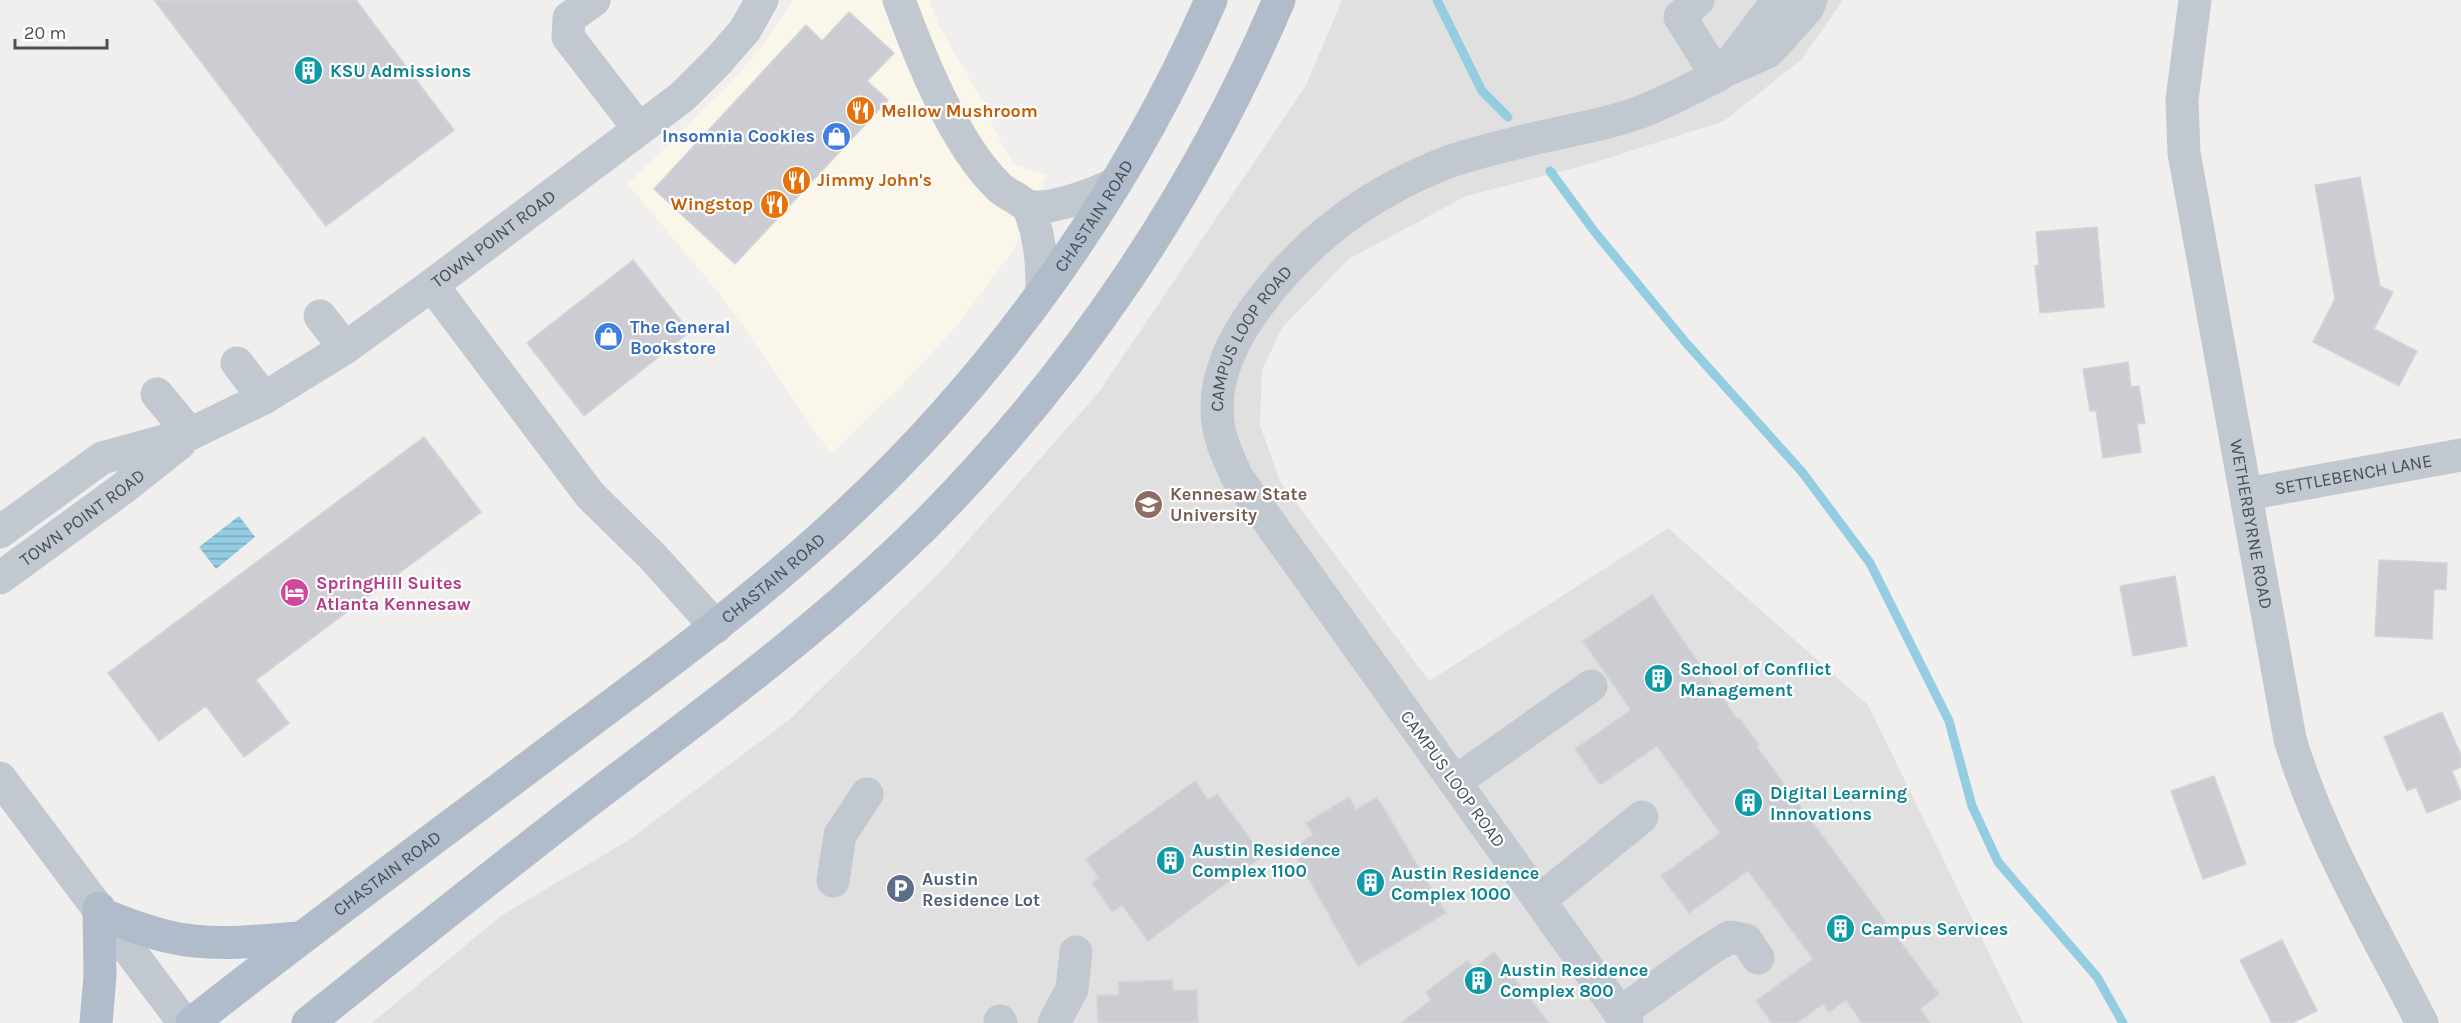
<svg xmlns="http://www.w3.org/2000/svg" width="2461" height="1023" viewBox="0 0 2461 1023" font-family="Karla,sans-serif">
  <style>
    .commercial { fill: #faf6e9 }
    .education { fill: #e1e0e0 }
    .water { fill: url(#water-rules) }
    .lines { fill: none; stroke-linecap: round; stroke-linejoin: round }
    .stream { stroke: #94cce1; stroke-width: 9 }
    .building { fill: #cccdd2; stroke: #d3d4d9; stroke-width: 1.5 }
    .minor { stroke: #c1c8cf; stroke-width: 33 }
    .major { stroke: #b1bcca; stroke-width: 33 }
    .labels { text-anchor: middle; stroke-width: 4.5; stroke-linejoin: round; paint-order: stroke }
    .culture-label { font-size: 18px; font-weight: bold; fill: #0d838f; stroke: #fff; text-anchor: start }
    .food-label { font-size: 18px; font-weight: bold; fill: #c56008; stroke: #fff; text-anchor: start }
    .shop-label { font-size: 18px; font-weight: bold; fill: #366cbe; stroke: #fff; text-anchor: end }
    .street-label { font-size: 18px; fill: #495059; stroke: #fff }
    .education-label { font-size: 18px; font-weight: bold; fill: #785e54; stroke: #fff; text-anchor: start }
    .hotel-label { font-size: 18px; font-weight: bold; fill: #b23c85; stroke: #fff; text-anchor: start }
    .service-label { font-size: 18px; font-weight: bold; fill: #4e5e75; stroke: #fff; text-anchor: start }
  </style>
  <defs>
    <pattern id="water-rules" width="6" height="5" patternUnits="userSpaceOnUse" patternTransform="scale(1.5)"><rect width="6" height="5" fill="#94cce1"/><path d="M0 2.5h6" fill="none" stroke="#7ba8b9"/></pattern>
  </defs>
  <rect width="100%" height="100%" fill="#f1efee"/>
  <path class="commercial" d="M793,0h136l10,26 41,71 17,38 17,30 33,10 -33,74 -60,80 -52,56 -71,69 -104,-151 -99,-119 103,-101 34,-41z"/>
  <path class="education" d="M1342,0h501l-41,59 -78,62 -131,42 -127,33 -117,63 -67,69 -20,42 -2,55 20,56 149,200 239,-153 200,177 155,318h-1651l130,-108 127,-75 160,-120 153,-150 157,-178 207,-307z"/>
  <path class="water" d="M239,516l16,21 -39,32 -17,-22z"/>
  <g class="lines">
    <path class="stream" d="M1437,0l45,91 26,26
      M1550,171l44,60 93,113 115,128 68,91 79,158 23,85 26,56 99,115 26,46"/>
  </g>
  <path class="building" d="M154,0h202l98,130 -128,96z
    M849,12l45,41 -27,28 21,19 -153,164 -81,-75 152,-164 16,16z
    M2360,177l20,109 13,6 -19,37 43,22 -18,35 -86,-44 22,-43 -20,-114z
    M2097,227l7,80 -64,6 -5,-47 4,-1 -3,-33z
    M633,260l57,72 -106,84 -57,-73z
    M2128,362l3,25 8,-1 6,37 -8,1 4,28 -38,6 -7,-47h-6l-7,-42z
    M424,437l57,75 -225,168 33,43 -45,34 -38,-51 -47,35 -51,-68z
    M2379,560l68,3 -1,27 -12,-1 -2,50 -57,-3z
    M2175,576l12,70 -54,10 -13,-70z
    M1652,595l85,124 2,-1 20,27 -2,2 182,247 -19,15 10,14h-68l-16,-23 -17,12 -6,-8 -26,19h-25l-16,-22 57,-42 -65,-88 -59,42 -28,-37 59,-43 -63,-87 -57,39 -25,-36 56,-39 -48,-69z
    M2442,712l19,43v12l-9,4 9,22v6l-34,14 -11,-26 -9,4 -23,-54z
    M2214,776l32,88 -43,15 -32,-88z
    M1195,781l13,19 9,-6 46,62 -115,85 -26,-36 -10,7 -20,-29 7,-5 -13,-19z
    M1349,797l7,13 21,-13 69,116 -88,53 -67,-118 22,-13 -7,-12z
    M2282,940l35,71 -25,12h-20l-32,-63z
    M1494,952l55,71h-148l30,-23 -5,-8 42,-32 6,8z
    M1172,980l1,11 24,-1 1,33h-100l-1,-28h22l-1,-13z"/>
  <g class="lines">
    <g class="minor">
      <path d="M594,0l-25,18 -1,19 71,92"/>
      <path d="M899,0c21,57 55,143 99,186 5,6 13,9 19,13 3,2 8,6 12,7 20,5 65,-12 84,-21"/>
      <path d="M1698,0l-18,17 37,59"/>
      <path id="s1" d="M2195,0l-13,100 2,53 106,586c30,100 85,191 132,284"/>
      <path d="M1727,70l41,-18 39,-43 4,-9"/>
      <path d="M1028,206c12,28 14,54 14,84"/>
      <path d="M432,285l158,210 63,62 63,70"/>
      <path d="M320,316l25,32"/>
      <path d="M237,363l27,35"/>
      <path d="M157,394l33,40"/>
      <path id="s2" d="M2247,494l214,-39"/>
      <path id="s3" d="M0,532l102,-74 88,-24 74,-36 81,-50 87,-63 250,-188 37,-37 26,-30 17,-30"/>
      <path id="s4" d="M0,578l122,-89 58,-46"/>
      <path d="M0,778l184,245"/>
      <path d="M1455,782l136,-96"/>
      <path d="M833,881l7,-46 27,-41"/>
      <path d="M1540,900l102,-83"/>
      <path d="M1620,1013l87,-62 23,-14 16,3 12,18"/>
      <path d="M1000,1021l1,2"/>
      <path d="M1054,1023l18,-34 4,-37"/>
      <path id="s5" d="M1627,1023l-390,-546c-5,-11 -10,-22 -14,-33 -17,-50 5,-99 35,-139 48,-64 105,-108 180,-139 26,-11 55,-17 82,-24 38,-10 78,-15 115,-28 28,-10 55,-25 82,-38l8,-6 53,-70"/>
    </g>
    <g class="major">
      <path d="M104,915c22,9 43,17 66,22 42,10 87,4 129,1"/>
      <path d="M96,1023l4,-47 -1,-68"/>
      <path id="s6" d="M192,1023c125,-99 254,-193 381,-289 97,-72 193,-143 280,-226 149,-140 277,-321 358,-508"/>
      <path d="M308,1023c94,-75 187,-150 282,-223 114,-87 231,-172 333,-273 151,-151 273,-332 356,-527"/>
    </g>
  </g>
  <defs>
    <symbol id="building-disc" viewBox="-11 -11 22 22"><circle r="9.5" fill="#0f9aa8" stroke="#fff"/><path d="M-4-6H4V6H1V3H-1V6H-4ZM-2.5-4.3h1.7v1.8h-1.7ZM.8-4.3h1.7v1.8H.8ZM-2.5-1h1.7V.8h-1.7ZM.8-1h1.7V.8H.8Z" fill="#fff"/></symbol>
    <symbol id="restaurant-disc" viewBox="-11 -11 22 22"><circle r="9.5" fill="#e8710a" stroke="#fff"/><path d="M-5-6h1v4h1v-4h1v4h1v-4h1v5L-1.5 .5V6h-2V.5L-5-1ZM5-6V6H3V1.5H1.5Q1.5-4 5-6Z" fill="#fff"/></symbol>
    <symbol id="shop-disc" viewBox="-11 -11 22 22"><circle r="9.5" fill="#3f7fe0" stroke="#fff"/><path d="M-5-2.5h2.3a2.7 3.5 0 0 1 5.4 0H5L5.5 6h-11ZM-1.5-2.5h3a1.5 2.3 0 0 0-3 0Z" fill="#fff"/></symbol>
    <symbol id="university-disc" viewBox="-11 -11 22 22"><circle r="9.5" fill="#8d6e63" stroke="#fff"/><path d="M0-5L7-2L0 1L-7-2ZM-4 1L0 2.5L4 1V4Q0 6-4 4Z" fill="#fff"/></symbol>
    <symbol id="hotel-disc" viewBox="-11 -11 22 22"><circle r="9.5" fill="#d1479c" stroke="#fff"/><path d="M-6-4.5h1.5V1H6V5H4.5V3h-9V5H-6ZM-4 0a1.8 1.8 0 1 1 3.6 0ZM.5 0V-2.5h3Q6-2.5 6 0Z" fill="#fff"/></symbol>
    <symbol id="parking-disc" viewBox="-11 -11 22 22"><circle r="9.5" fill="#5c6f8a" stroke="#fff"/><path d="M-3.5-5.5H1a3.5 3.5 0 0 1 0 7H-1V5.5H-3.5ZM-1-3.4V-.6H.8a1.4 1.4 0 0 0 0-2.8Z" fill="#fff"/></symbol>
  </defs>
  <g fill-rule="evenodd">
    <use href="#building-disc" x="292" y="54" width="33" height="33"/>
    <use href="#restaurant-disc" x="844" y="94" width="33" height="33"/>
    <use href="#shop-disc" x="820" y="120" width="33" height="33"/>
    <use href="#restaurant-disc" x="780" y="164" width="33" height="33"/>
    <use href="#restaurant-disc" x="758" y="188" width="33" height="33"/>
    <use href="#shop-disc" x="592" y="320" width="33" height="33"/>
    <use href="#university-disc" x="1132" y="488" width="33" height="33"/>
    <use href="#hotel-disc" x="278" y="576" width="33" height="33"/>
    <use href="#building-disc" x="1642" y="662" width="33" height="33"/>
    <use href="#building-disc" x="1732" y="786" width="33" height="33"/>
    <use href="#building-disc" x="1154" y="844" width="33" height="33"/>
    <use href="#building-disc" x="1354" y="866" width="33" height="33"/>
    <use href="#parking-disc" x="884" y="872" width="33" height="33"/>
    <use href="#building-disc" x="1824" y="912" width="33" height="33"/>
    <use href="#building-disc" x="1462" y="964" width="33" height="33"/>
  </g>
  <g class="labels">
    <g class="culture-label">
      <text x="330" y="77">KSU Admissions</text>
      <text x="1680" y="675">School of Conflict<tspan x="1680" dy="21">Management</tspan></text>
      <text x="1770" y="799">Digital Learning<tspan x="1770" dy="21">Innovations</tspan></text>
      <text x="1192" y="856">Austin Residence<tspan x="1192" dy="21">Complex 1100</tspan></text>
      <text x="1391" y="879">Austin Residence<tspan x="1391" dy="21">Complex 1000</tspan></text>
      <text x="1861" y="935">Campus Services</text>
      <text x="1500" y="976">Austin Residence<tspan x="1500" dy="21">Complex 800</tspan></text>
    </g>
    <g class="food-label">
      <text x="881" y="117">Mellow Mushroom</text>
      <text x="817" y="186">Jimmy John's</text>
      <text x="753" y="210" text-anchor="end">Wingstop</text>
    </g>
    <g class="shop-label">
      <text x="815" y="142">Insomnia Cookies</text>
      <text x="630" y="333" text-anchor="start">The General<tspan x="630" dy="21">Bookstore</tspan></text>
    </g>
    <g class="street-label">
      <text dy="6" stroke="none"><textPath href="#s6" startOffset="1218">CHASTAIN ROAD</textPath></text>
      <text dy="6" stroke="none"><textPath href="#s3" startOffset="579">TOWN POINT ROAD</textPath></text>
      <text dy="6" stroke="none"><textPath href="#s5" startOffset="822">CAMPUS LOOP ROAD</textPath></text>
      <text dy="6" stroke="none"><textPath href="#s2" startOffset="108">SETTLEBENCH LANE</textPath></text>
      <text dy="6" stroke="none"><textPath href="#s4" startOffset="102">TOWN POINT ROAD</textPath></text>
      <text dy="6" stroke="none"><textPath href="#s1" startOffset="531">WETHERBYRNE ROAD</textPath></text>
      <text dy="6" stroke="none"><textPath href="#s6" startOffset="732">CHASTAIN ROAD</textPath></text>
      <text transform="translate(1453 779) rotate(54)" y="6">CAMPUS LOOP ROAD</text>
      <text dy="6" stroke="none"><textPath href="#s6" startOffset="246">CHASTAIN ROAD</textPath></text>
    </g>
    <g class="education-label">
      <text x="1170" y="500">Kennesaw State<tspan x="1170" dy="21">University</tspan></text>
    </g>
    <g class="hotel-label">
      <text x="316" y="589">SpringHill Suites<tspan x="316" dy="21">Atlanta Kennesaw</tspan></text>
    </g>
    <g class="service-label">
      <text x="922" y="885">Austin<tspan x="922" dy="21">Residence Lot</tspan></text>
    </g>
  </g>
  <path d="M15 39v9h92v-9" fill="none" stroke="#495059" stroke-width="3"/>
  <text x="24" y="39" font-size="18" fill="#495059" stroke="#ffffff" stroke-width="4.5" paint-order="stroke">20 m</text>
</svg>
